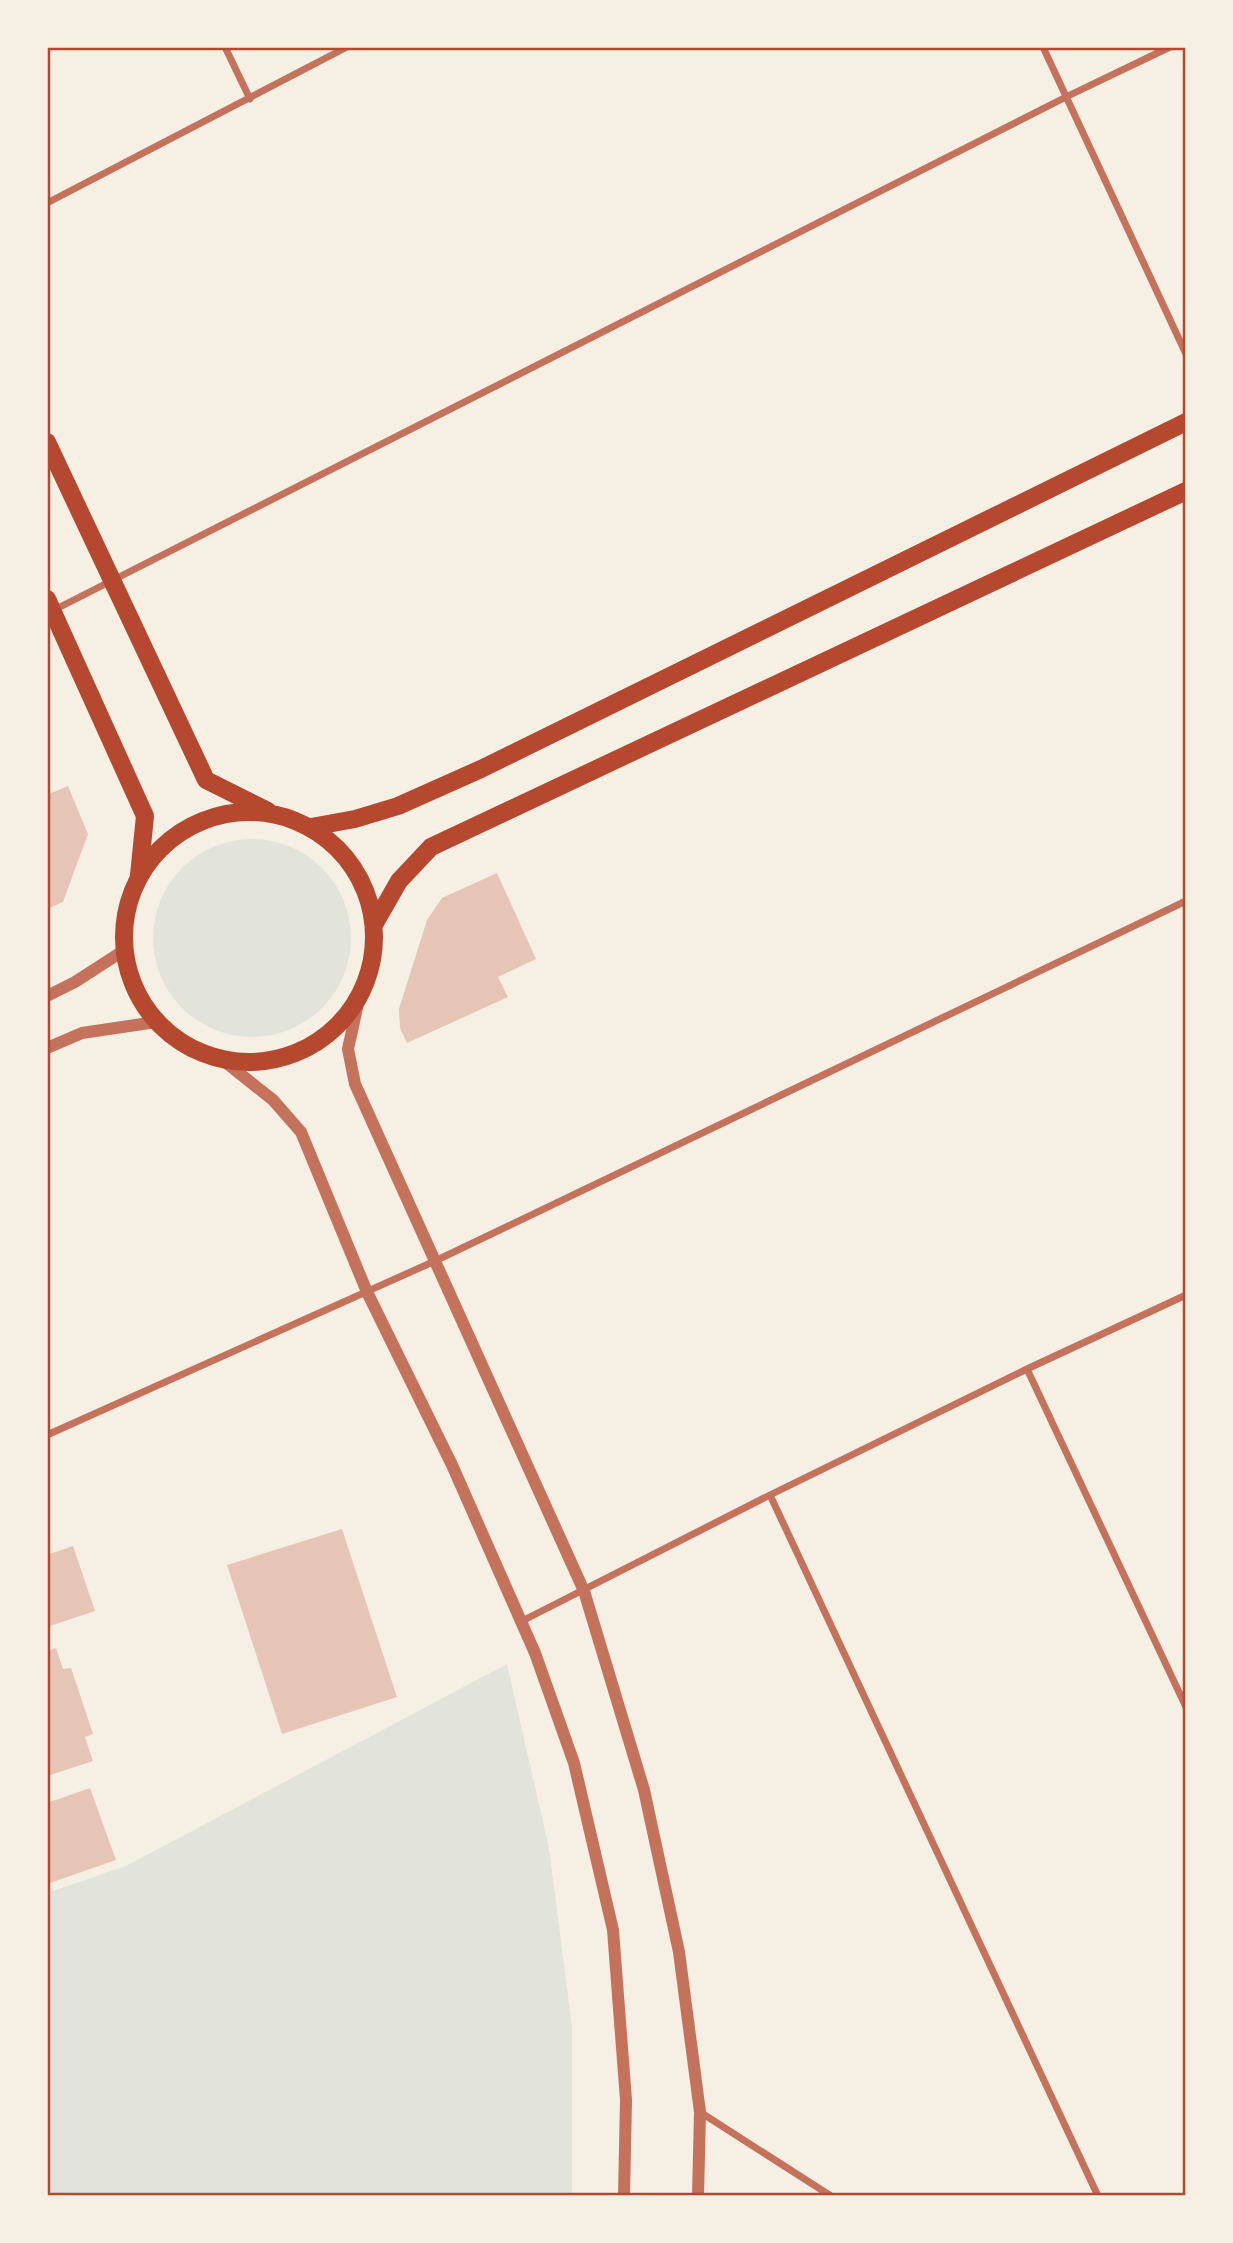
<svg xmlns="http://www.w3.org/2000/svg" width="1233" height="2243" viewBox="0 0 1233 2243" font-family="'Roboto Condensed',sans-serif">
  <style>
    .green { fill: #e2e4dc }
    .building { fill: #e6c5b7 }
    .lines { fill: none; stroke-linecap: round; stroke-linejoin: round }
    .minor { stroke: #c5725c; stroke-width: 7 }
    .tertiary { stroke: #c5725c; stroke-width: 12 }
    .primary { stroke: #b5482f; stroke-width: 18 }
    .neatline { fill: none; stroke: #b5482f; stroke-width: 2.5 }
  </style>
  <rect width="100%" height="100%" fill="#f6efe4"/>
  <path class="green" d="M153 938a99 99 0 1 1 198 0a99 99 0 1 1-198 0Z
    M507,1664l42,184 23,179v169h-525v-303l79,-27z"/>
  <path class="building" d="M68,786l20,48 -25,68 -16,7v-114z
    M497,873l39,86 -38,18 10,20 -101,46 -7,-15 -1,-19 28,-89 15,-22z
    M342,1529l55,168 -115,37 -55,-169z
    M73,1546l22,65 -48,16v-72z
    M56,1648l7,21 8,-1 22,66 -8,3 8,24 -46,15v-125z
    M90,1788l26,72 -69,24v-81z"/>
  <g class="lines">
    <path class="minor" d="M225,47l25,52
      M1043,47l143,307
      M47,203l300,-156
      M52,611l1016,-515 102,-49
      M1027,1369l159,338
      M47,1435l388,-174 751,-360
      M770,1495l328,701
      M522,1621l248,-126 257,-126 159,-74
      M700,2112l131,84"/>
    <path class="tertiary" d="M47,996l28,-14 48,-31
      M359,999l-11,50 7,35 229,507 60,199 35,162 21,160 -2,84
      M47,1048l35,-15 74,-11
      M224,1061l49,39 28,32 66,160 85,173 83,188 39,110 39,167 13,170 -2,96"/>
    <path class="primary" d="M47,442l159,338 62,31
      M47,599l98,217 -6,59
      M124 937a125 125 0 1 1 250 0a125 125 0 1 1-250 0Z
      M311,827l44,-8 43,-13 83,-37 705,-347
      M375,923l24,-42 32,-34 755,-356"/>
  </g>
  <rect width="1233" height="2243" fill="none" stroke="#f6efe4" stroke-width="98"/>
  <rect x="49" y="49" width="1135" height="2145" class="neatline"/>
</svg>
